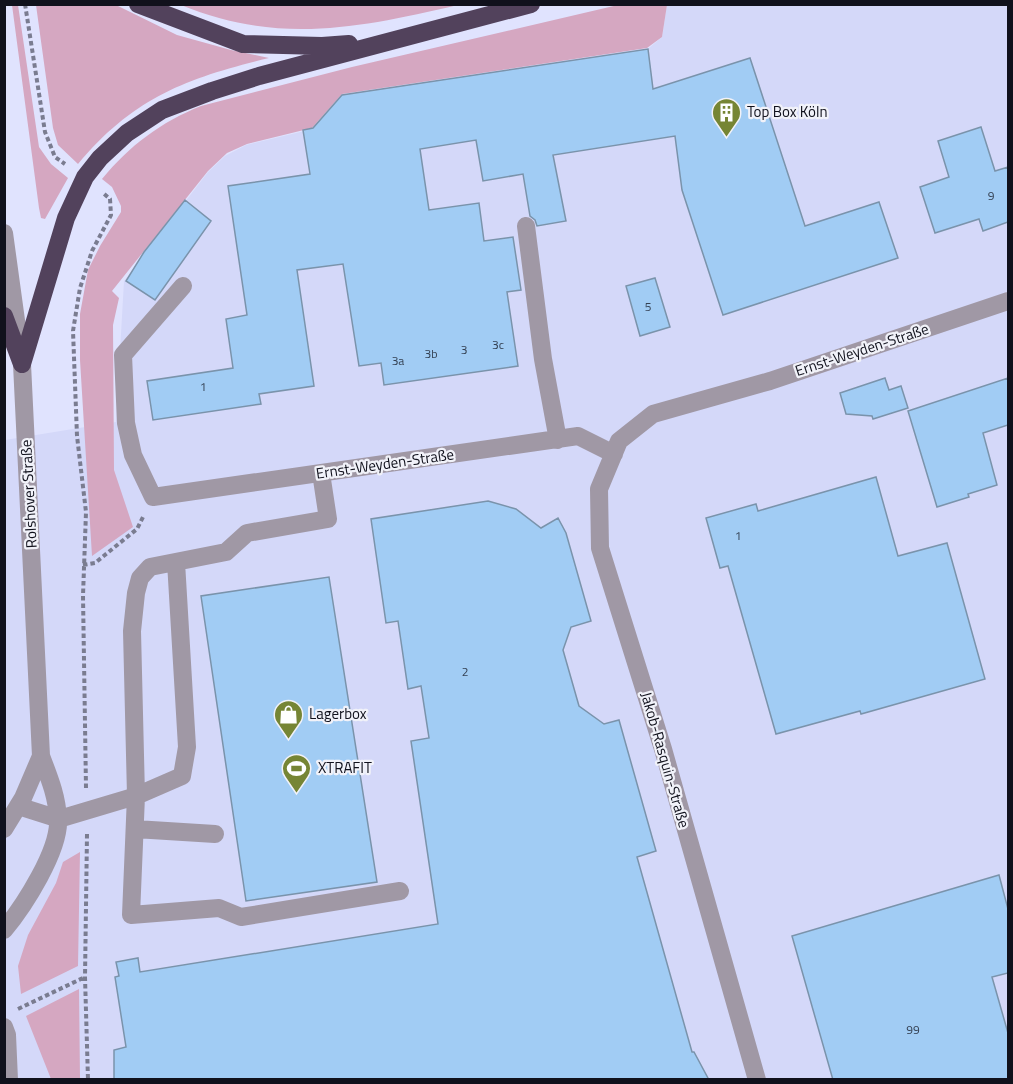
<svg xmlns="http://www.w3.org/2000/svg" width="1013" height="1084" viewBox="0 0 1013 1084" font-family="'Titillium Web',sans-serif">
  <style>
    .built { fill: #d4d8f9 }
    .green { fill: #d5a7c1 }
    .building { fill: #a1ccf4; stroke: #7a93ab; stroke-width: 1.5 }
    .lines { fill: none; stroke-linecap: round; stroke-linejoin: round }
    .path { stroke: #7a7c90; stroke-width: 4; stroke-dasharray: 4.5 3; stroke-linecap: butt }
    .minor { stroke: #a098a5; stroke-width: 18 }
    .highway { stroke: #52425c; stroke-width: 18 }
    .labels { text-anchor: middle; stroke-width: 4.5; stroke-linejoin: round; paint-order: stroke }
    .number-label { font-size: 12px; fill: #344052 }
    .poi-label { font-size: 15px; fill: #10111c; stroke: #f1f2f9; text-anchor: start }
    .street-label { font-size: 15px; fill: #10111c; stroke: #f1f2f9 }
  </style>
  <rect width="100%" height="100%" fill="#e0e3fe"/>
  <path class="built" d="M667,5h341v1074l-1003,1v-640l111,-18 8,-141 84,-109 17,-16 21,-11 67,-16 29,-34 307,-47 13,-11z"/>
  <path class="green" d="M12,5h6l21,142 12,17 17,14 -23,41 -4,-1 -2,-10z
    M36,5h80l61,30 54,15 38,8c-82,20 -135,39 -191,106l-20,-19 -5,-17z
    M181,5h277c-99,23 -180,40 -277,0z
    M618,5h49l-5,32 -15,11 -305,46 -30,34 -65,16 -20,9 -19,18 -96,120 7,7 -6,27 1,145 19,57 -41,29 -12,-196v-46l8,-44 12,-24 21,-34v-6l-9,-19 -10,-8c27,-33 59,-57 99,-73l151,-39z
    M80,852l-2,114 -57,28 -3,-28 10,-31 28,-52 7,-21z
    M79,989l1,90h-29l-25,-63z"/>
  <path class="building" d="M648,49l5,40 97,-31 55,168 74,-24 19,56 -175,57 -41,-125 -7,-54 -122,19 13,66 -29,5 -2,-6 -5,-4 -7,-42 -40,7 -7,-41 -56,9 9,61 50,-7 5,38 29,-4 8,53 -14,2 11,74 -134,19 -3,-22 -22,3 -16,-102 -46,6 17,116 -55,8 2,10 -108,16 -6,-39 86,-13 -7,-49 21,-4 -19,-129 82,-12 -7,-44 10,-2 29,-33z
    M981,127l14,44 13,-4v55l-25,9 -4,-12 -44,14 -15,-46 29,-10 -11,-36z
    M185,200l26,21 -56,79 -29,-19 18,-29z
    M655,278l15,49 -30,9 -14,-50z
    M885,378l4,12 12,-4 7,22 -35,11 -1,-3 -26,-2 -6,-21z
    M1008,378v47l-25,8 14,52 -29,9 1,3 -32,10 -29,-96z
    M876,477l22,79 49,-13 38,136 -124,35 -1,-3 -84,23 -48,-168 -8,2 -14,-50 50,-14 2,7z
    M488,501l28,8 25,19 17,-10 8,15 25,88 -20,6 -8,23 16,56 25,18 15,-4 37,131 -19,6 55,195h2l15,28h-595v-30l12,-3 -11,-70 4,-1 -3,-14 22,-4 2,14 298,-48 -27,-183 18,-3 -8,-52 -13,3 -10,-68 -12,2 -15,-104z
    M329,577l48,305 -131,19 -45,-305z
    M999,875l9,34v64l-16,4 16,56v47h-175l-41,-144z"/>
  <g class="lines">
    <path class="path" d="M25,4l20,128 10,25 10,7
      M83,565l12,-2 42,-34 6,-12
      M86,788l-3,-192 3,-84 -9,-76 -4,-105 7,-43 12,-37 19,-36 -1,-16 -8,-7
      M87,834l-2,143 3,103
      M18,1009l67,-32"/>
    <path class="minor" d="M526,226l17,133 15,81
      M4,233l18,131 19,392c8,21 16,40 17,63 2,31 -34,87 -54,111
      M183,286l-60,69 3,68 7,32 20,42 425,-61 36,18
      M321,473l7,46 -81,14 -21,19 -76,15 -10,11 -4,15 -4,38 4,165 -5,119 88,-7 22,9 159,-26
      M18,806l41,13 77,-23 46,-20 5,-29 -11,-185
      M4,829l19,-31 18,-42
      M135,829l80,5
      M4,1027l3,8 2,45
      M757,1080l-94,-331 -63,-201 -1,-59 20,-48 34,-27 117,-33 238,-80"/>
    <path class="highway" d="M138,4l105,40 79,2 27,-2
      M4,316l18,48
      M22,364l44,-146 19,-41 15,-19 27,-25 35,-23 50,-19 47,-15 272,-72"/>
  </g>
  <defs>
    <symbol id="building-pin" viewBox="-11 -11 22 30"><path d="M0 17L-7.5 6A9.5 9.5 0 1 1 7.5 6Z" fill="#768534" stroke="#f1f2f9"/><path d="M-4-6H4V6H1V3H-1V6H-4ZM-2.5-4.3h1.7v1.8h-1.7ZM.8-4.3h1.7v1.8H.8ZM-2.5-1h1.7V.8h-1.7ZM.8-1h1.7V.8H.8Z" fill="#fff"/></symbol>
    <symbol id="shop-pin" viewBox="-11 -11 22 30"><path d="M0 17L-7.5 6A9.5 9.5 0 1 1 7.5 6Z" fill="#768534" stroke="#f1f2f9"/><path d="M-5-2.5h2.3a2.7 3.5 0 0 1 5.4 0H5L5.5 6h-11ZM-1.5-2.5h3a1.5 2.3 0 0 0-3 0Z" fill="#fff"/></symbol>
    <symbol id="stadium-pin" viewBox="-11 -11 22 30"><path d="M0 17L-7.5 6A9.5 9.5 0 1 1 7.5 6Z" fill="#768534" stroke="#f1f2f9"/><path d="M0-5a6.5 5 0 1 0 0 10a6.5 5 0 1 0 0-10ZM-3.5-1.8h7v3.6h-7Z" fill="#fff"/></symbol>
  </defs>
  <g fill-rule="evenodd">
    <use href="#building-pin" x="710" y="96" width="33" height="45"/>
    <use href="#shop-pin" x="272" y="698" width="33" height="45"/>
    <use href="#stadium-pin" x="280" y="752" width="33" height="45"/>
  </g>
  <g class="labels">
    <g class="number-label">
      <text x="991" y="200">9</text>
      <text x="648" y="311">5</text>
      <text x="498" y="349">3c</text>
      <text x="464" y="354">3</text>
      <text x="431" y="358">3b</text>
      <text x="398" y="365">3a</text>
      <text x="203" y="391">1</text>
      <text x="738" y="540">1</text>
      <text x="465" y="676">2</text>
      <text x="913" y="1034">99</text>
    </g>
    <g class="poi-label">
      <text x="747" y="117">Top Box Köln</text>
      <text x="309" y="719">Lagerbox</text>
      <text x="318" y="773">XTRAFIT</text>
    </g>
    <g class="street-label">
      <text transform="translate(862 350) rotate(-18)" y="5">Ernst-Weyden-Straße</text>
      <text transform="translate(385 464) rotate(-8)" y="5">Ernst-Weyden-Straße</text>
      <text transform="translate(29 494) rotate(-93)" y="5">Rolshover Straße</text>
      <text transform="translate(665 760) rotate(74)" y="5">Jakob-Rasquin-Straße</text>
    </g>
  </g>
  <rect width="1013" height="1084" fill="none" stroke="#10111c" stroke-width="12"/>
</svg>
